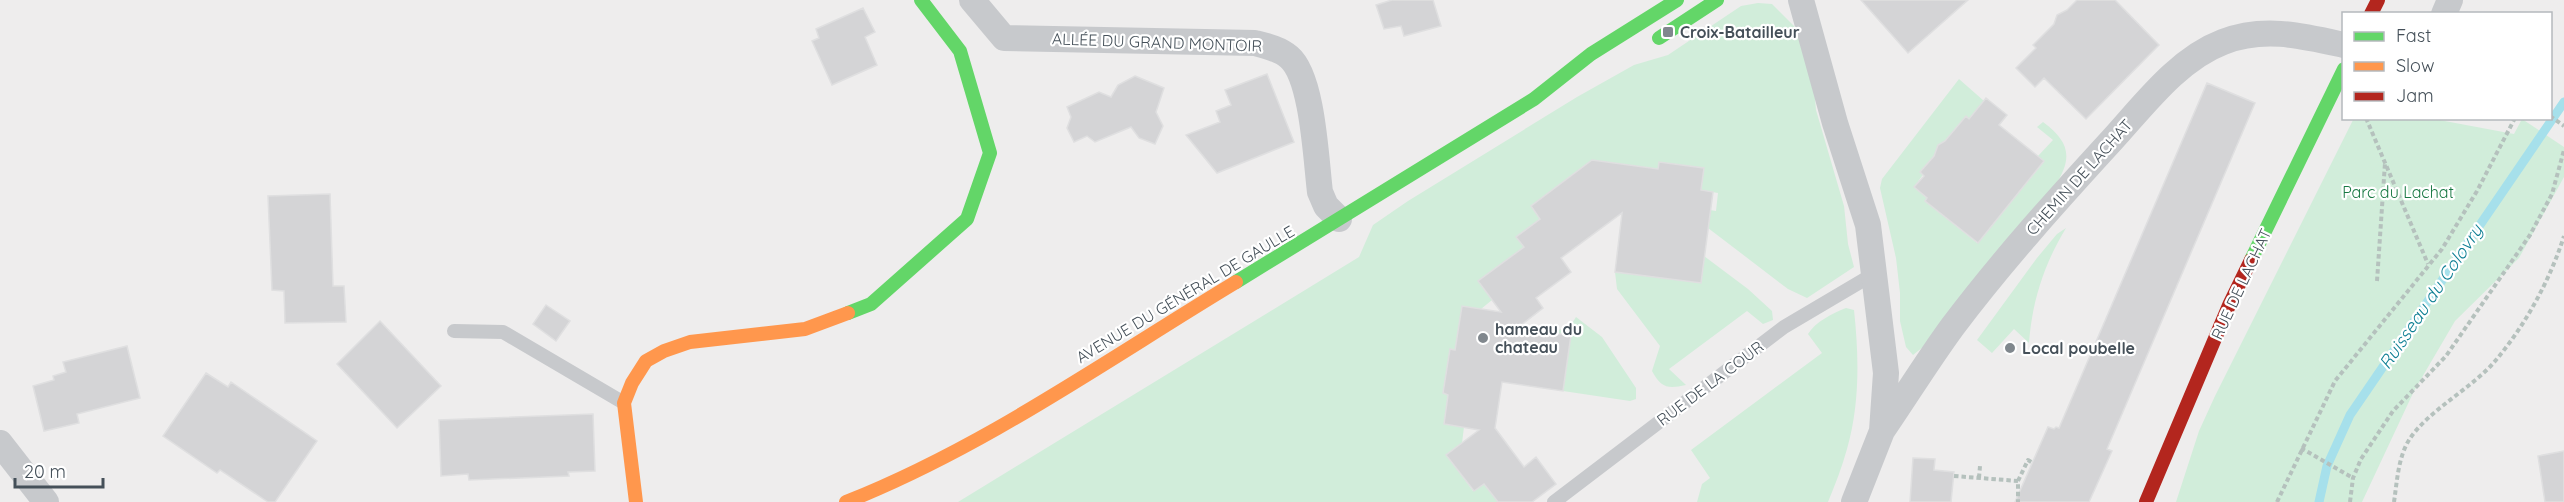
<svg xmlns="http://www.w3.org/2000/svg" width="2564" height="502" viewBox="0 0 2564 502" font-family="Quicksand,sans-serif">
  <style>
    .green { fill: #d1edda }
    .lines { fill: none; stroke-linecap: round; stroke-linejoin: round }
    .stream { stroke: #a6e0eb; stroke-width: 9 }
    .building { fill: #d4d4d6; stroke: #dfdfe0; stroke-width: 1.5 }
    .path { stroke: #b5c1bd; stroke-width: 4; stroke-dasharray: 4.5 3; stroke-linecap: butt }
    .lane { stroke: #c7c9cc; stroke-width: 14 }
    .street { stroke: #c7c9cc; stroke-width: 26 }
    .fast { stroke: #63d668; stroke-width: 14 }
    .slow { stroke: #ff974d; stroke-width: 14 }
    .jam { stroke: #b3261e; stroke-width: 14 }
    .poi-dot { fill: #80878d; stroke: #fff; stroke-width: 2 }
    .labels { text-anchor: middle; stroke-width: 4.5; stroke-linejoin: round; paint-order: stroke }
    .poi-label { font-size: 16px; font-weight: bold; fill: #455059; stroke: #fff; text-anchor: start }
    .street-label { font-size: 16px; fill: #455059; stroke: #fff }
    .park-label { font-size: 16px; fill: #187843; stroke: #fff }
    .water-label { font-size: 18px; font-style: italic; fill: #0e7f94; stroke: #fff }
  </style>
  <rect width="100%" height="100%" fill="#eeeded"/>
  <path class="green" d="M1758,3l14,1 24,24 16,37 4,45 28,96 4,38 6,23 -47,31 -19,-9 -80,-61 2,-18 6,1 2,-18 -17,-3 2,-22 -44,-6 -1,7 -118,50 -23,18 7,10 -46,34 14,19 -11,9 -19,-3 -7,44 -5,-1 -7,44 5,2 -4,29 20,3 -2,16 -15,13 26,35 11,-7 14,18h-540l401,-245 14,-32 35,-24 169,-104 57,-32 34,-10 73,-49z
    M1959,79l25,22 -15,18 -4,-2 -51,70 13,11 -2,3 52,42 67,-81 -6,-6 15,-16 -16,-13 6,-5c27,20 30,36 12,64l-132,161 -10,8 -7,-8 -6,-26v-28l-4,-35 -16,-70 2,-9z
    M2354,118l80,1 80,15 8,-15 42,28v30l-45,81 -64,63 -41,70 -52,111h-186l23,-71 16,-35z
    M2066,228c-22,36 -34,74 -37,115l-15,-14 -22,24 -15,-13 60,-82 20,-24z
    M1704,256l44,33 24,22 1,9 -10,4 -16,-13 -78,58 17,16c-18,4 -25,3 -34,-14l8,-25 -43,-57 -2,-17 85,11z
    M1846,308l8,2c5,46 6,94 -7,139 -5,18 -12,36 -19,53h-131l5,-18 8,-6 -19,-28 131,-97 -14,-19c7,-12 25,-21 38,-26z
    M1576,317l26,20 34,51v11l-6,2 -67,-10 8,-56 -25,-3 23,-4z"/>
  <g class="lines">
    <path class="stream" d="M2319,502l8,-36 23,-51 214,-313"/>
  </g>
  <path class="building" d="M1392,0h41l8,26 -37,10 -3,-10 -17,3 -8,-24z
    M1861,0h107l-60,53z
    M2077,0h38l44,45 -73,74 -42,-41 -9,9 -19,-19 20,-20 -3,-3 21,-21 3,-9 10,-5z
    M863,8l12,24 -10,5 12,28 -45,20 -20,-44 7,-3 -3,-9z
    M1267,74l27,68 -77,31 -31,-38 34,-13 -4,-11 15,-6 -6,-15z
    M1135,76l29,12 -8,24 7,14 -8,18 -16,-6 -8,-11 -36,15 -8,-6 -13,6 -7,-14 4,-11 -4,-10 32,-15 12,5 7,-12z
    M2207,83l48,20 -148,346 5,2 -23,51h-74l33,-75 6,2 2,-2 3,1z
    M1986,98l21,17 -8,10 45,36 -66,82 -53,-42 2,-3 -13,-11 10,-11 -4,-4 14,-16 4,-11 7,-4 21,-25 3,3z
    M1592,160l66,9 1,-7 45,6 -3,22 12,2 -12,91 -86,-11 7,-59 -61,45 10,14 -35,26 7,10 -27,21 55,6 -8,56 -61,-9 -7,46 29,39 12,-10 20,27 -24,18h-34l-14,-18 -10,7 -28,-36 33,-25 -35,-6 4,-29 -5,-2 7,-44 5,1 7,-44 39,6 -23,-31 46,-34 -8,-10 24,-18 -9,-13z
    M330,194l3,92h11l2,36 -61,1 -1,-32 -12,-1 -4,-94z
    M546,305l24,16 -14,20 -23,-17z
    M380,321l61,65 -44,42 -60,-64z
    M127,346l13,52 -63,16 2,9 -35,8 -11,-45 21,-6 -1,-4 13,-4 -3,-10z
    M206,373l22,14 3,-5 86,59 -42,61h-7l-48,-32 -3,3 -54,-37z
    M593,414l2,57 -27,1 1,4 -100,4 -1,-6 -27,2 -2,-56z
    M2564,451v51h-19l-7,-46z
    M1913,458l22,1 -1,11 20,2 -3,30h-41z"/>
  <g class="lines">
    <path class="path" d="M2550,116l14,10
      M2366,118l62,146
      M2377,281l8,-118
      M2301,448l52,30
      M1954,476l64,5v21
      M1979,478l1,-12
      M2018,481l10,-21 5,3
      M2277,502l58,-121 107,-132 35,-58 38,-73
      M2350,502l3,-24 8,-19 32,-48 53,-55 84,-121 22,-41 12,-44
      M2394,502c3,-20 4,-44 15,-62 19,-30 64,-52 87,-80 30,-36 54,-80 68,-124"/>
    <path class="lane" d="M454,331l49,1 121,71
      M1554,502l230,-175 88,-52"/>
    <path class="street" d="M972,0l32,38 251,5c12,3 25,6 34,14 24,20 27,104 31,135l6,14 13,13
      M1801,0l34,123 33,102 18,148 -4,58 -28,71
      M2444,14l6,-14
      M1882,431c24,-35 46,-71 71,-105 49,-65 104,-126 159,-186 32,-35 66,-81 111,-98 41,-16 80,-6 121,3
      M0,443l46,59"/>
    <path class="fast" d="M1659,38l58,-38
      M2251,260l93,-191
      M1236,282l298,-183 57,-45 86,-54
      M848,313l23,-9 96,-85 23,-66 -30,-102 -39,-51"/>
    <path class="slow" d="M636,502l-12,-99 8,-20 14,-22 18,-10 26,-9 115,-13 43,-16
      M846,502c139,-55 262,-143 390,-220"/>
    <path class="jam" d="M2371,14l7,-14
      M2146,502l84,-199 21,-43"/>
  </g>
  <g class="poi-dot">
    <rect x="1662" y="26" width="12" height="12" rx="3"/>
    <circle cx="1483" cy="338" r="6"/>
    <circle cx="2010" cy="348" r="6"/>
  </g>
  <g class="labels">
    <g class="poi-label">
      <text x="1680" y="38">Croix-Batailleur</text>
      <text x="1495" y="335">hameau du<tspan x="1495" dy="18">chateau</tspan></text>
      <text x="2022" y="354">Local poubelle</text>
    </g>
    <g class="street-label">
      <text transform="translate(1157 42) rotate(2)" y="6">ALLÉE DU GRAND MONTOIR</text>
      <text transform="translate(2079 177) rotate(-48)" y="6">CHEMIN DE LACHAT</text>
      <text transform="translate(2241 284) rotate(-65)" y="6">RUE DE LACHAT</text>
      <text transform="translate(1185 294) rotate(-31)" y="6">AVENUE DU GÉNÉRAL DE GAULLE</text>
      <text transform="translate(1710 383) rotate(-37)" y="6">RUE DE LA COUR</text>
    </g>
    <g class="park-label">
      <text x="2398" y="198">Parc du Lachat</text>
    </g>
    <g class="water-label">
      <text transform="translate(2431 297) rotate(-56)" y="6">Ruisseau du Colovry</text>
    </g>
  </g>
  <rect x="2342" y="12" width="210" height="108" fill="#ffffff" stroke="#b5b9bd" stroke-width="1.5"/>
  <rect x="2354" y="32" width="30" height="9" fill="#63d668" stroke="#b5b9bd" stroke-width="1.5"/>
  <text x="2396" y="42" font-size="18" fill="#455059">Fast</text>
  <rect x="2354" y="62" width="30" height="9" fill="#ff974d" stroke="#b5b9bd" stroke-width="1.5"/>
  <text x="2396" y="72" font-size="18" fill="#455059">Slow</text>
  <rect x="2354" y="92" width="30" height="9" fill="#b3261e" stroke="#b5b9bd" stroke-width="1.5"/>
  <text x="2396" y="102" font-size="18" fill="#455059">Jam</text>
  <path d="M15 478v9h88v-9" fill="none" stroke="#455059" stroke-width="3"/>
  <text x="24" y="478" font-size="18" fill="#455059" stroke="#ffffff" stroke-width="4.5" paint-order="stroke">20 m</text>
</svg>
